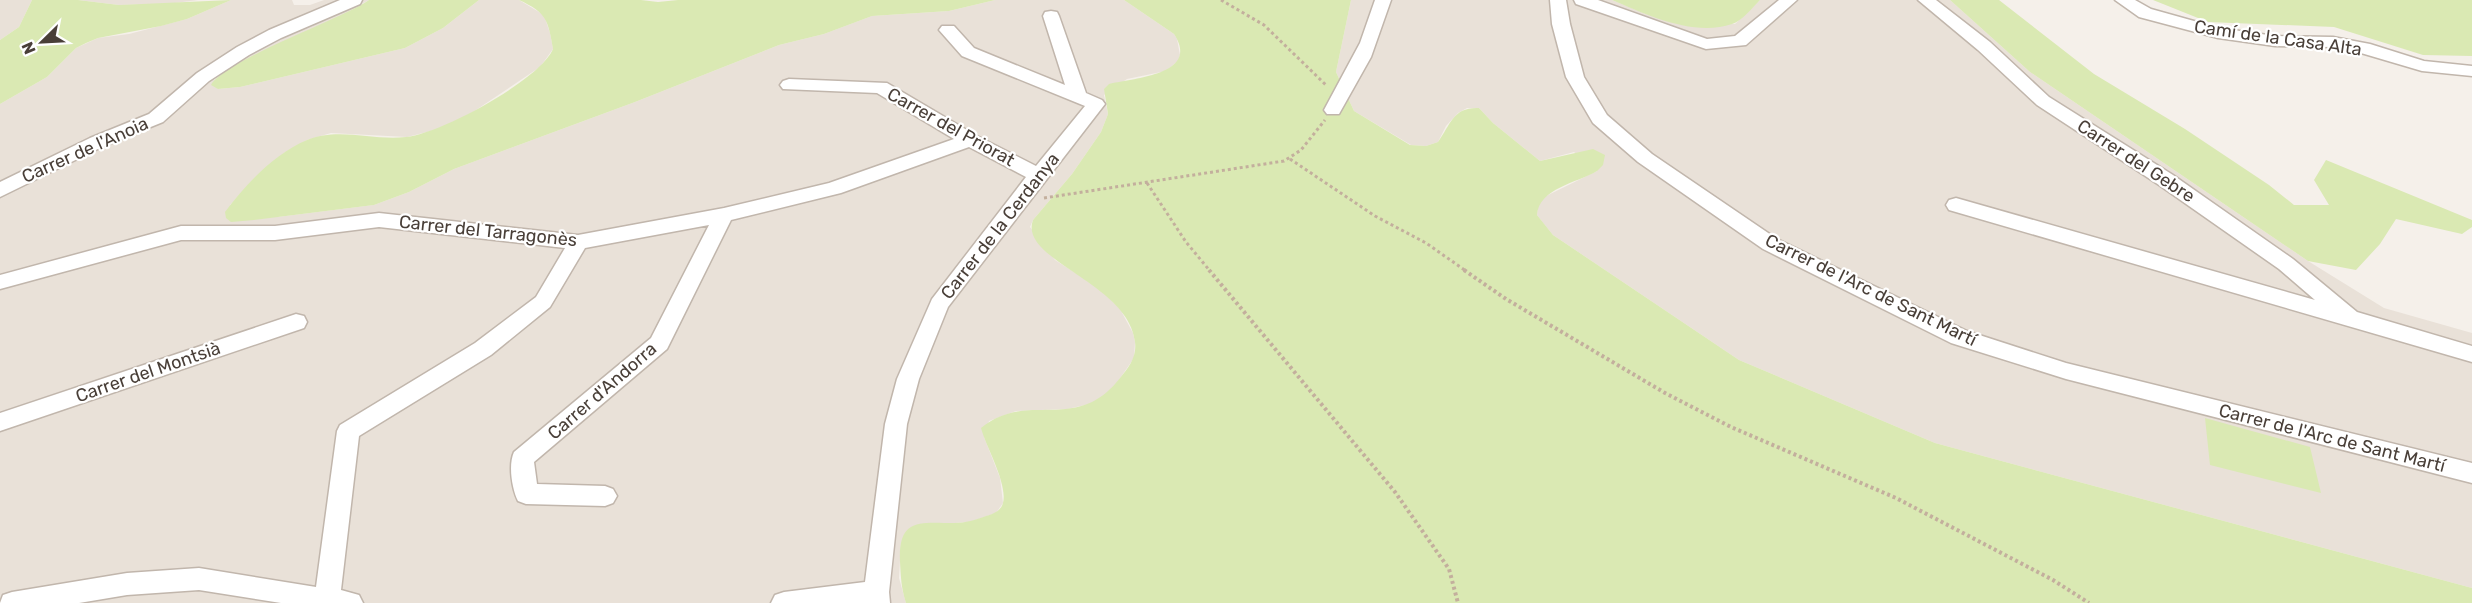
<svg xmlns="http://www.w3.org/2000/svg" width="2472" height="603" viewBox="0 0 2472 603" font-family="Rubik,sans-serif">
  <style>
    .residential { fill: #e9e1d8 }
    .green { fill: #dae9b3 }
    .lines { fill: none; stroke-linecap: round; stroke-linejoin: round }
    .street-casing { stroke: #c1b6ac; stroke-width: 3 }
    .path-far1 { stroke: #c3af9d; stroke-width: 3; stroke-dasharray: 3 3; stroke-linecap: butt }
    .path { stroke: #c3af9d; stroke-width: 4; stroke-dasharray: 3 3; stroke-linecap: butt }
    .street { fill: #fff; fill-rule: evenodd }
    .labels { text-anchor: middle; stroke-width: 4.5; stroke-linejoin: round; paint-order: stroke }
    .street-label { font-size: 18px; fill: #493f38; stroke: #fff }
  </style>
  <rect width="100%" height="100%" fill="#f5f0ea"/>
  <path class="residential" d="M0,0h32l-13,27 -19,13z
    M78,0h120l-31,4 -48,1z
    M231,0h61l2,5h16l14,-5h45l-29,17 -49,21 -67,34 -10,7 4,10 22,-2 165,-39 38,-20 36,-28h40l25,15 6,18 3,16 -13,18 -67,45 -30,16 -36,9 -76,-4 -24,7 -23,13 -33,29 -21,23 48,12 96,-12 35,-13 45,-23 181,-67 144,-57 45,-11 48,-18 77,-5 46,-11h129l50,34 3,5 3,16 -2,6 -12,10 -39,8 -23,16 4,19 -7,18 -29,42 -39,46 -3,7 25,33 44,28 21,21 13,24 2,9 -1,16 -18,26 -15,15 -11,5 -23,5 -51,2 -27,10 -5,16 16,41 3,25 -7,10 -26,9 -15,1 -54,20 -2,35 7,25h-906v-499l47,-27 29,-29 22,-10 31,-4 58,-15z
    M1351,0h261l34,14 89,10 25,-24h190l80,72 278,189 76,47 88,25v255l-537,-145 -196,-83 -186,-125 -9,-11 -7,-9 1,-10 6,-8 53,-26 -23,-19 -34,9 -47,-38 -14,-15h-12l-9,5 -12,13 -8,16 -12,4 -15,-1 -57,-34 -18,-39z"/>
  <path class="green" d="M32,0h46l41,5 112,-5 -44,19 -26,7 -63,12 -12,5 -10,5 -29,29 -47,27v-64l19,-13z
    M369,0h110l-36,28 -38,20 -165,39 -22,2 -7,-4c13,-25 127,-64 158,-85z
    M519,0h122l17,2 20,-2h317l-46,11 -77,5 -48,18 -45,11 -144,57 -181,67 -45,23 -35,13 -120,15 -23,2 -5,-4 -1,-6c21,-28 49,-58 82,-72 32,-13 66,1 99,-3 34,-3 134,-57 147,-88 -5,-29 -6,-36 -34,-49z
    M1124,0h227l-15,72 18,39 56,34 16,1 12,-4c13,-18 15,-35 41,-34l14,15 47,38 53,-12 12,6 -2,10 -6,6c-20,12 -58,17 -60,44l16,20 186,125 196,83 537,145v15h-1566c-5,-16 -5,-25 -6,-41 -2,-45 20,-39 54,-39 12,0 21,-3 32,-7 7,-2 15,-5 17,-13 5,-19 -17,-56 -22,-75 47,-39 95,7 139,-50 9,-11 17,-21 15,-36 -6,-59 -117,-82 -102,-122l39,-46 29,-42 7,-18 -4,-25 5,-5c24,-6 92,-9 65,-50z
    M1612,0h148c-7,7 -18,21 -28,24 -38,13 -85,-9 -120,-24z
    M1950,0h49l95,74 91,55 84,56 25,20h35l-15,-25 12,-20 146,60v7l-10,7 -66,-15 -16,25 -24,26 -48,-9 -278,-189z
    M2153,0h319v56l-49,-1 -89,-28 -126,-5z
    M2205,418l105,29 11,46 -111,-28z"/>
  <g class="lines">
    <defs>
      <path id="street" d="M340,0h22l-2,4 -79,34 -32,17 -40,26 -46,41 -59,24 -104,51v-15l90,-44 59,-24 48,-41 40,-26 32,-17z
        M1375,0h16l-20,57 -32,57h-12l-3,-4 36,-67z
        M1550,0h16l4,24 14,53 23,38 45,39 125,85 190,92 99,32 406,100v20l-406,-104 -115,-36 -188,-94 -125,-87 -45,-39 -27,-46 -14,-53z
        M1574,0h24l109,39 28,-3 44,-36h18l-51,45 -40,4 -130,-45z
        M1918,0h18l54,42 59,55 124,78 120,84 64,53 115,34v16l-523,-152 -3,-5 3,-5 7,-2 359,102 -36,-31 -120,-84 -122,-80 -59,-55z
        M2115,0h20l16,9 68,19 56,8 58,1 37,7 54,17 48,5v10l-50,-5 -61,-18 -28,-6 -58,-1 -57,-8 -79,-21z
        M1051,11l6,1 2,4 27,77 16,7 3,4 -157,203 -29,72 -12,45 -18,168 1,11h-119l4,-8 9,-3 81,-10 20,-158 12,-45 35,-80 94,-122 -57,-30 -128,46 -110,27 -64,129 -133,113 3,22 68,2 8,3 4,7 -4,7 -8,3 -79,-2 -8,-3c-6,-12 -10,-36 -4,-49l137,-114 58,-113 -124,23 -35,59 -59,48 -132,81 -18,154 18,5 4,8h-82l-82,-13 -72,5 -48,8h-79l3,-8 9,-3 115,-19 72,-5 117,19 21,-156 3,-6 135,-82 61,-46 29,-49 -186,-21 -104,13h-94l-181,49v-14l181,-49h94l104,-13 199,22 146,-27 105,-25 125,-44 -77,-46 -94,-4 -3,-4 3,-4 6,-2 98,4 90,53 59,30 49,-60 -123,-50 -23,-26 3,-4h12l20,22 91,37 -22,-69 2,-4z
        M296,314l8,2 3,6 -3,6 -304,103v-18z"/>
    </defs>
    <use href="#street" class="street-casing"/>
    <path class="path-far1" d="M1221,0l43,25 63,61
      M1290,159l85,57 51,27 40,28
      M1147,183l39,59 24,29
      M1044,198l240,-37 17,-11 24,-30"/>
    <path class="path" d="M1209,270l186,222 54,77 9,34
      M1464,270l42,29 159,94 66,34 165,71 157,82 36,23"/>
    <use href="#street" class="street"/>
  </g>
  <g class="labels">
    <g class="street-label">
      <text transform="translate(2278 38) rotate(8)" y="6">Camí de la Casa Alta</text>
      <text transform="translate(951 127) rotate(29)" y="6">Carrer del Priorat</text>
      <text transform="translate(85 150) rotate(-24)" y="6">Carrer de l'Anoia</text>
      <text transform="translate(2136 161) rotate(33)" y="6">Carrer del Gebre</text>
      <text transform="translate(1000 226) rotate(-52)" y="6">Carrer de la Cerdanya</text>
      <text transform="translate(488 231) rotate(6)" y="6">Carrer del Tarragonès</text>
      <text transform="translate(1871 290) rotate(26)" y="6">Carrer de l'Arc de Sant Martí</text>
      <text transform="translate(148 372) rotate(-19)" y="6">Carrer del Montsià</text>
      <text transform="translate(602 391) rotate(-41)" y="6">Carrer d'Andorra</text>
      <text transform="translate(2332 438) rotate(14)" y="6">Carrer de l'Arc de Sant Martí</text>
    </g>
  </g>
  <g transform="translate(42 42) rotate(246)" stroke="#ffffff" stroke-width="4.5" paint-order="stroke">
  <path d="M0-4.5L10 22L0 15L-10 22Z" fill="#493f38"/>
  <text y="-9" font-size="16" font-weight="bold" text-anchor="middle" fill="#493f38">N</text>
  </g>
</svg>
